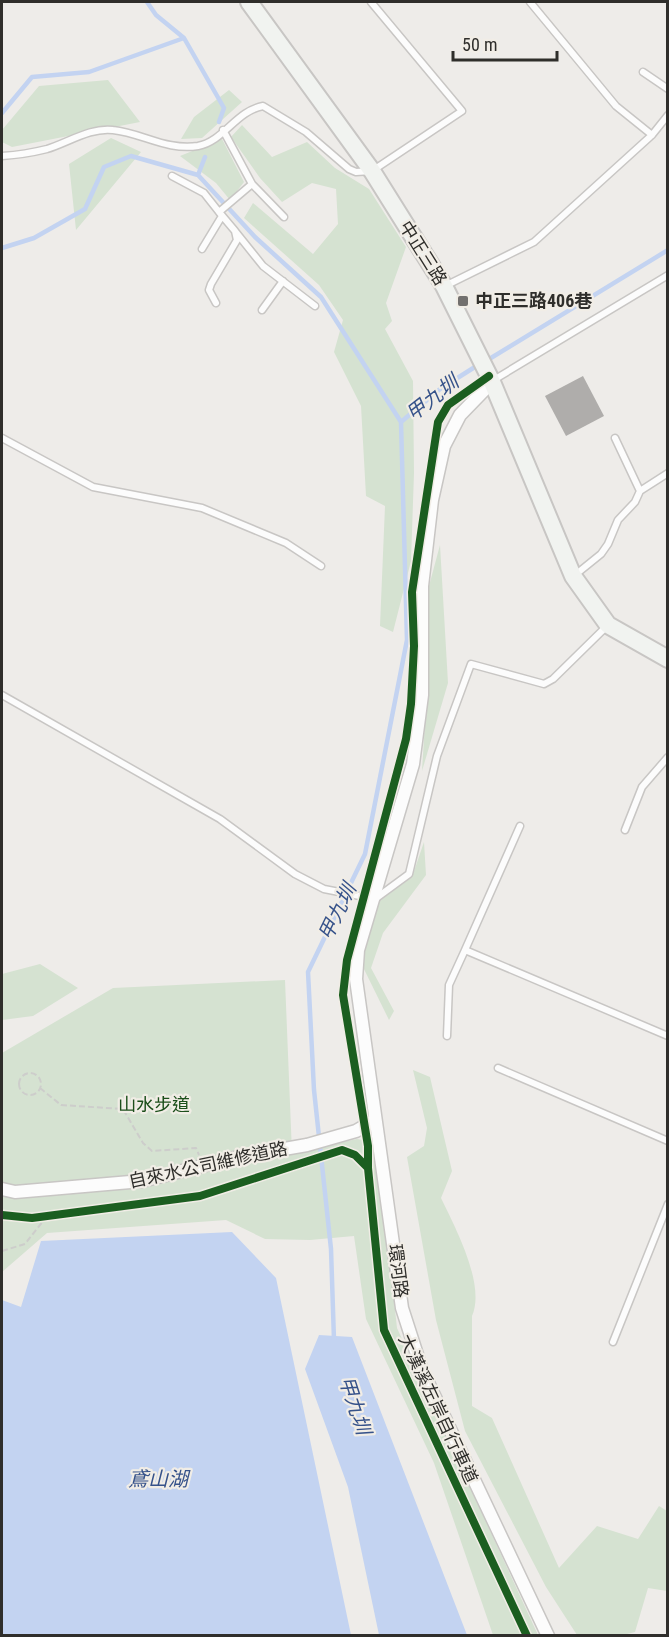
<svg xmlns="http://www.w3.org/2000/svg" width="669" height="1637" viewBox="0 0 669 1637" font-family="'Roboto Condensed','Noto Sans TC',sans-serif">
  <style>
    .green { fill: #d5e2d1 }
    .water { fill: #c3d3f1 }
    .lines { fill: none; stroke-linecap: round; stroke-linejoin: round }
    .stream { stroke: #c3d3f1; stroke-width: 4.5 }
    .building { fill: #afadab }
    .lane-casing { stroke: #c8c6c4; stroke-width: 9 }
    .street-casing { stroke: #c8c6c4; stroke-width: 15 }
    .secondary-casing { stroke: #c8c6c4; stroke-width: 20 }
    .path { stroke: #cdcdcb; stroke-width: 2; stroke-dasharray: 6 3; stroke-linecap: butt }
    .lane { stroke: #fcfcfc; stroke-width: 6 }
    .street { stroke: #fcfcfc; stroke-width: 12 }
    .secondary { stroke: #f1f3f0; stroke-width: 16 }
    .cycleway-casing { stroke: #f1ede6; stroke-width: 11 }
    .cycleway { stroke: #1b5e20; stroke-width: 8 }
    .poi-dot { fill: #72706e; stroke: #f1ede6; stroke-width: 2 }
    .labels { text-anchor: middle; stroke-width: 4.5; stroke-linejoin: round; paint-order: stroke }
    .street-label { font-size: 18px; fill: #2f2e2b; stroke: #f1ede6 }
    .poi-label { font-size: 18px; font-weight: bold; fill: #2f2e2b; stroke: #f1ede6; text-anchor: start }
    .park-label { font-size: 18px; fill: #1c4f1b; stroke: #f1ede6 }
    .water-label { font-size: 20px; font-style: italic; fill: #36528a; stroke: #f1ede6 }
  </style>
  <rect width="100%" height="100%" fill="#eeece9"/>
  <path class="green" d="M108,80l32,42 -128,25 -10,-5v-12l37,-44z
    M229,90l13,12 -40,36 -21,1 13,-22z
    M242,125l30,32 35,-15 28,26 34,21 37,58 -20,56 6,18 -7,8 28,52 1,92 -3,88 -18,71 -13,-6 5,-120 -19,-10 -5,-90 -27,-54 9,-32 -24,-35 -75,-67 9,-15 60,51 25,-30 -2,-35 -24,-6 -30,19 -22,-24 -29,-41z
    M111,138l30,14 -65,78 -7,-66z
    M222,139l22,43 -14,18 -14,-17 -36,-27z
    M440,545l8,138 -26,88 7,-113v-72z
    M424,842l2,33 -43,58 -12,35 23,43 -5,9 -28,-57 17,-61 34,-25z
    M40,964l38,24 -45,28 -31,4v-46z
    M285,980l7,173 65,-14 13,2 15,77 12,110 141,307h-45l-59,-172 -68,-144 -12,-83 -44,4 -45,-1 -39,-19 -179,13 -45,39v-219l111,-65z
    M413,1070l17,7 22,94 -11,27c14,29 45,87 31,118v90l20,12 67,150 38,-42 41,13 21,-33 8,5v80l-19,-3 -13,44 -12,3h-46l-31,-48 -81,-156 -29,-111 -29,-163 17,-11 3,-18z"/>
  <path class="water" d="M232,1232l44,46 75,357h-349v-335l19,7 20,-66z
    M319,1335l33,2 115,298h-88l-31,-148 -43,-118z"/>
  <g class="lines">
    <path class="stream" d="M147,2l9,13 28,23 40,70 -5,14
      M2,113l30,-36 57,-5 95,-34
      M198,175l7,-18
      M2,248l32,-10 51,-29 19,-42 27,-11 67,19 57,62 66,60 80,125
      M486,361l182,-111
      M334,1340l-3,-91 -17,-159 -6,-118 57,-118 42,-214 -6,-218 39,-33 38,-24"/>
  </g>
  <path class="building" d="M583,376l21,40 -38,20 -21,-40z"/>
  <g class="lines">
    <defs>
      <path id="lane" d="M530,2l86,104 36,29
        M643,72l25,17
        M223,130l29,54 32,33
        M2,156c15,-1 29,-3 45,-7 20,-6 44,-22 66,-19 29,3 54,21 85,16 26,-5 38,-35 65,-40l43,26 43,37 7,3 16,-1 90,-60 -91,-109
        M172,176l32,17 15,19 33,-28
        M235,231l28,35 52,40
        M202,249l20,-33
        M445,286l89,-44 118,-107 16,-20
        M216,303l-7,-13 2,-6 26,-44 -2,-9 -16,-19
        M262,310l21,-29
        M492,381l176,-106
        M2,438l91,49 109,21 84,35 35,23
        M640,491l28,-18
        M575,575l26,-21 7,-10 10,-24 17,-18 5,-11 -25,-53
        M2,695l218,124 75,55 29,15 51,10 34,-25 28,-118 34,-92 73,20 9,-5 55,-54
        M520,826l-55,124 203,86
        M625,830l17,-43 26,-30
        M447,1036l2,-51 16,-35
        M498,1068l170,73
        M613,1342l55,-138"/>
      <path id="street" d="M492,382l-32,33 -16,31 -12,54 -10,86v109l-9,69 -55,186 -2,29 46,329 20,62 126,266
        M2,1189l13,3 127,-11 96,-24 69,-12 49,-14 19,-11"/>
      <path id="secondary" d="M249,2l123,169 72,115 48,96 81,194 35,49 60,34"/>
    </defs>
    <use href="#lane" class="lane-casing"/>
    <use href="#street" class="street-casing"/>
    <use href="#secondary" class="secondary-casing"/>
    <path class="path" d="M19 1084a11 11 0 1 1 22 0a11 11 0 1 1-22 0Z
      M40,1088l21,17 62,4 20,34 9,8 44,-3 3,7
      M2,1251l23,-7 22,-28"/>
    <use href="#lane" class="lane"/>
    <use href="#street" class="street"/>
    <use href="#secondary" class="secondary"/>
    <defs>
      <path id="cycleway" d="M368,1168v-22l-25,-151 4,-35 59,-221 5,-35 3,-58 -2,-54 26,-170 10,-17 41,-29
        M2,1215l30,3 168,-22 142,-46 13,5 13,13 16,162 143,306"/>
    </defs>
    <use href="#cycleway" class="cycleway-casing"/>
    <use href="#cycleway" class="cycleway"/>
  </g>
  <rect class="poi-dot" x="457" y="295" width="12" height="12" rx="3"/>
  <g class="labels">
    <g class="street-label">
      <text transform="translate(423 253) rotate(58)" y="6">中正三路</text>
      <text transform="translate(208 1165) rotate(-12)" y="6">自來水公司維修道路</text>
      <text transform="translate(398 1271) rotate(83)" y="6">環河路</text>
      <text transform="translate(438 1409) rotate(65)" y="6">大漢溪左岸自行車道</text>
    </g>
    <g class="poi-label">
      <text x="475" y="307">中正三路406巷</text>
    </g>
    <g class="park-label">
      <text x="154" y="1111">山水步道</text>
    </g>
    <g class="water-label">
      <text transform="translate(432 398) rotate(-38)" y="7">甲九圳</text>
      <text transform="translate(337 912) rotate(-64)" y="7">甲九圳</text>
      <text transform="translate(355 1405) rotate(72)" y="7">甲九圳</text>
      <text x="158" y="1486">鳶山湖</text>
    </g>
  </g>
  <rect width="669" height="1637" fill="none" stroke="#2f2e2b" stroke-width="6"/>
  <path d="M453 51v9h104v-9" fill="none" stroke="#2f2e2b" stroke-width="3"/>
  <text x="462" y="51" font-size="18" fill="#2f2e2b" stroke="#f1ede6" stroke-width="4.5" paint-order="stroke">50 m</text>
</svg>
